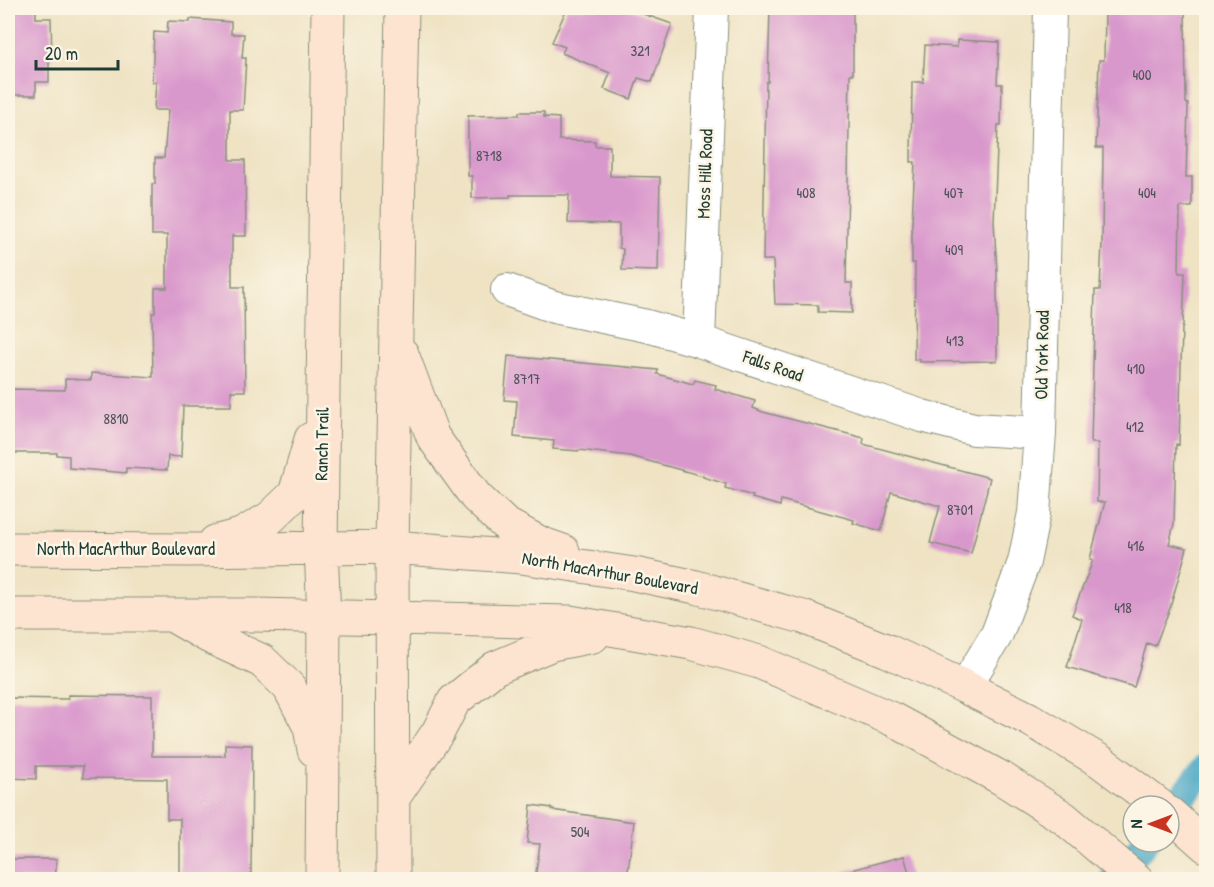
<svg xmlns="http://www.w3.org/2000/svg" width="1214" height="887" viewBox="0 0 1214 887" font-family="'Patrick Hand',sans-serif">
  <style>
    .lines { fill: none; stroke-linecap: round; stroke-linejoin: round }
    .canal { stroke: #45a6c5; stroke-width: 28 }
    .building { fill: #d998cc }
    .minor-casing { stroke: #87907c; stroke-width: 34 }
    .secondary-casing { stroke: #87907c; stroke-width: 35 }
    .minor { stroke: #fff; stroke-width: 32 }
    .secondary { stroke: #fde4d1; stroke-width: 33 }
    .labels { text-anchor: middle; stroke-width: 5; stroke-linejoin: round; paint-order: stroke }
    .number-label { font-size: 15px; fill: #4e545a }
    .street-label { font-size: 18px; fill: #1f3d34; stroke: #fcf5e5 }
  </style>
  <rect width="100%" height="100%" fill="#fcf5e5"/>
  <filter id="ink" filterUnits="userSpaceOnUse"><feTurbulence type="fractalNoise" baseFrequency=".0167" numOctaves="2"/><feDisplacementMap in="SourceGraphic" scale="12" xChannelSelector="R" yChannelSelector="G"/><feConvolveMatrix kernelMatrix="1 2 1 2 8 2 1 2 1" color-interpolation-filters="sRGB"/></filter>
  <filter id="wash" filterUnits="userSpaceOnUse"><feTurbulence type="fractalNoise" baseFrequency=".008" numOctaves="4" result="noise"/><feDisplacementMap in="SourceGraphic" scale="24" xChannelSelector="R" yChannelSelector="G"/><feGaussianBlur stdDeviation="1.35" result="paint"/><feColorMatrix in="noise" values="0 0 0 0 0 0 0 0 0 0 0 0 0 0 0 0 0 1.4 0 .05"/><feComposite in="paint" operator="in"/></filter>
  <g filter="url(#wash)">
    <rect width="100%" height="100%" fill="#efe3c4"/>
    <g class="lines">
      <path class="canal" d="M1169,813l37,-45
        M1113,880l32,-38"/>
    </g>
    <g id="blocks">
      <path class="building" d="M8,8h28v10h15l1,42h-3v22h-13v13h-28z
        M567,8h59l46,16 -20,58 -14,-4 -7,21 -27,-10 6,-16 -48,-20 3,-6 -13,-5z
        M770,8h83v66h-3l-4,209h6v30l-34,-1v-7l-43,-1 -2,-44h-10l3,-178h2z
        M1119,8h66l1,95 2,1 -2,73h6v30h-12l-1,66h6l-2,54h-1l-3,118 -3,-1 -2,80 -5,20 18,4 -17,60 -15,38 -8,-3 -13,44 -67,-20 15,-48 -10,-4 21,-55 -3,-1 15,-57h-8l1,-59h-7l4,-153h5l2,-49 1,-93h-7l3,-88h5l1,-47h14z
        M190,19l41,3v12h13l-2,24h4l-3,52h-13v50h15l1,76h-14v51h12l1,104h-14v15h-48l-2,51 -13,-1 -1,14 -41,-2v5l-57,-5v-12l-12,-1v-2h-49v-64l57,1v-11l26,1v-7l62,4 -1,-64h3v-25h12v-53h-15v-51h3v-26h9l4,-48h-14l2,-28h-4l2,-50 13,1 1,-12 22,1z
        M957,40l42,2 -2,42h5l-1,41h-3l-4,96 3,51v89l-77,1v-3l-6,1 1,-97h-3v-41l3,-60h-4l1,-80h11l2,-37 32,2z
        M519,112h25v5l15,1v22l36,1v5h15v30l50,1 -2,94 -36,-1 1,-21 -4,-1v-24l-51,-1 1,-28h-59v2l-38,1v-22h-4v-60l51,-1z
        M508,356l150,14 -1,4 36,10 2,-4 21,5 -1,4 40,12 -2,7 10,4 101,26 -1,6 127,34 -19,75 -41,-10 10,-37 -49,-14 -10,39 -28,-8 1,-3 -73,-20 -1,6 -28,-8 1,-2 -28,-8 1,-4 -23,-7v-1l-73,-20 -51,-6v1l-26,-2 1,-8 -40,-4 3,-36 -13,-1z
        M68,695l84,1v60h73v-12l27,1 -1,134h-71v-60h-13v-40l-84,-1v-12h-47v13l-28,-1v-80l60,1z
        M531,805l21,3v2l82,12 -7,57h-92l5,-35 -13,-1z
        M904,856l7,23h-67l-1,-7z
        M8,859h49l-2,20h-47z"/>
    </g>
  </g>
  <g filter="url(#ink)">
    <use href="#blocks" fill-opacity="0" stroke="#87907c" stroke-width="1.5"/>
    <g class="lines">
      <defs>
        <path id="minor" d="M507,290l47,17 93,19 52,15 223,75 52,13 66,4
          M699,341l13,-333
          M965,687l32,-53 27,-72 10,-49 6,-80 10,-425"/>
        <path id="secondary" d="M402,354l31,83 43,60 29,27 35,19 23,8
          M215,542l26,-7 29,-17 25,-24 16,-55
          M8,549l181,1 203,-3 129,10 113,17 62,13 107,30 85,34 77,36 64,32 71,42 60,45
          M8,615h247l315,7 121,21 68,19 133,57 109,59 63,40 73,62
          M175,617l33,19 54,25 27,26 21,40 4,23
          M393,798l45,-66 16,-31 41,-33 57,-24 41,-8
          M1169,813l37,33
          M322,880l2,-262 -3,-71 7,-539
          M393,880l-1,-333 10,-539"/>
      </defs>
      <use href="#minor" class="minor-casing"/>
      <use href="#secondary" class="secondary-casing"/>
      <use href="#minor" class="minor"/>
      <use href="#secondary" class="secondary"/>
    </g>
  </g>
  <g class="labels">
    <g class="number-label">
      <text x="640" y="56">321</text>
      <text x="1142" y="80">400</text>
      <text x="489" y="161">8718</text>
      <text x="806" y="198">408</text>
      <text x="954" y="198">407</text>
      <text x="1147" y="198">404</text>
      <text x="954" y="255">409</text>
      <text x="955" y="346">413</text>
      <text x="1136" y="374">410</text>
      <text x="527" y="384">8717</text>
      <text x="116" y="424">8810</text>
      <text x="1135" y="432">412</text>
      <text x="960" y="515">8701</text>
      <text x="1136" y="551">416</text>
      <text x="1123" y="613">418</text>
      <text x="580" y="837">504</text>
    </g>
    <g class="street-label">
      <text transform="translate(705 174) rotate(-88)" y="6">Moss Hill Road</text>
      <text transform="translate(1042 355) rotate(-89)" y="6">Old York Road</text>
      <text transform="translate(773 366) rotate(19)" y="6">Falls Road</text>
      <text transform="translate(322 444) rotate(-89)" y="6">Ranch Trail</text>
      <text x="126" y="555">North MacArthur Boulevard</text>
      <text transform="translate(610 573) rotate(10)" y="6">North MacArthur Boulevard</text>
    </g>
  </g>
  <rect width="1214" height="887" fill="none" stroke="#fcf5e5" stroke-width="30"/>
  <g transform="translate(1151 824) rotate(270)"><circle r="28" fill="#fcf5e5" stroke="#a4ab9e" stroke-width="1.5"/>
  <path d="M0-4.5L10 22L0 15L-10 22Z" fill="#c8321e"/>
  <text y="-9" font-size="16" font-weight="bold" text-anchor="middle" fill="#1f3d34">N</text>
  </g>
  <path d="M36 60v9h82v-9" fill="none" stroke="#1f3d34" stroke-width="3"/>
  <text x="45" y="60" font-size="18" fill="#1f3d34" stroke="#fcf5e5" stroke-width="4.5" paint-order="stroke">20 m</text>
</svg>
